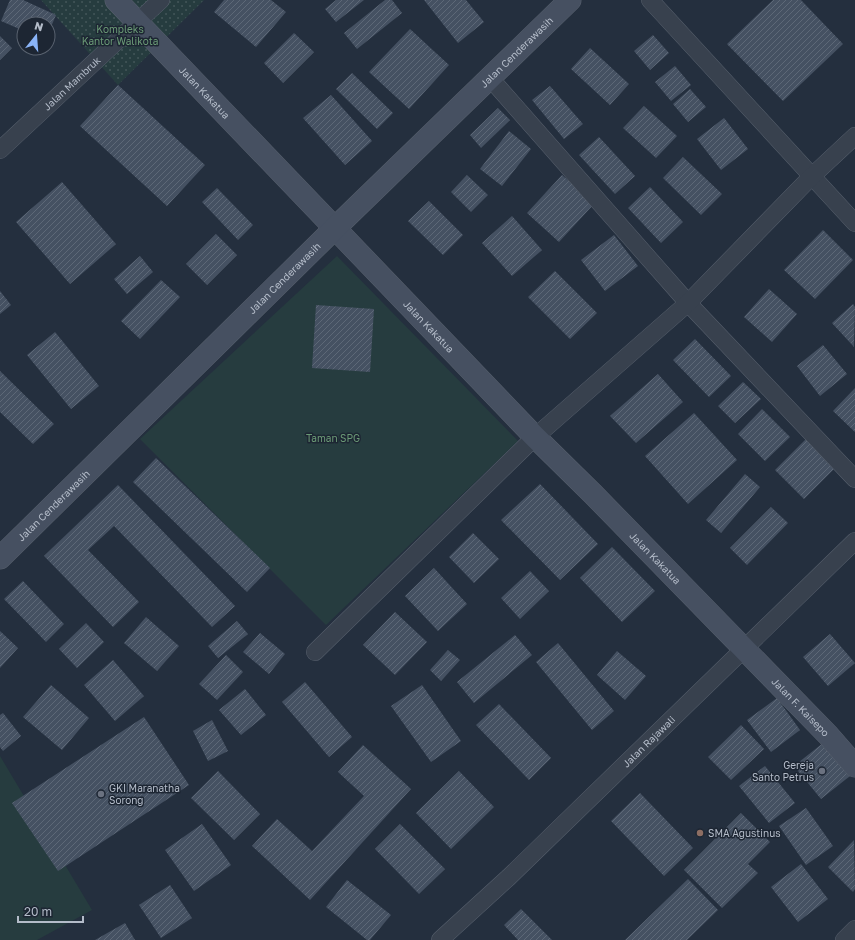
<svg xmlns="http://www.w3.org/2000/svg" width="855" height="940" viewBox="0 0 855 940" font-family="'Golos Text',sans-serif">
  <style>
    .grass { fill: url(#grass-dots) }
    .park { fill: #263c3f }
    .building { fill: url(#building-hatch) }
    .lines { fill: none; stroke-linecap: round; stroke-linejoin: round }
    .street-casing { stroke: #565f6c; stroke-width: 18 }
    .secondary-casing { stroke: #565f6c; stroke-width: 23 }
    .street { stroke: #38414e; stroke-width: 17 }
    .secondary { stroke: #465061; stroke-width: 22 }
    .worship-dot { fill: #6b7280; stroke: #1d2633; stroke-width: 1.5 }
    .education-dot { fill: #8d6e63; stroke: #1d2633; stroke-width: 1.5 }
    .labels { text-anchor: middle; stroke-width: 3; stroke-linejoin: round; paint-order: stroke }
    .park-label { font-size: 10px; fill: #6b9a76; stroke: #1d2633 }
    .street-label { font-size: 10px; fill: #b4bcc9; stroke: #1d2633 }
    .poi-label { font-size: 10px; fill: #b4bcc9; stroke: #1d2633; text-anchor: start }
  </style>
  <defs>
    <pattern id="grass-dots" width="8" height="8" patternUnits="userSpaceOnUse"><rect width="8" height="8" fill="#263c3f"/><path d="M2 2h.1M6 6h.1" fill="none" stroke="#435659" stroke-width="1.8" stroke-linecap="round"/></pattern>
    <pattern id="building-hatch" width="6" height="6" patternUnits="userSpaceOnUse"><rect width="6" height="6" fill="#455162"/><path d="M-1 1l2-2M0 6l6-6M5 7l2-2" fill="none" stroke="#5d6877"/></pattern>
  </defs>
  <rect width="100%" height="100%" fill="#242f3e"/>
  <path class="grass" d="M41,0h163l-86,85z"/>
  <path class="park" d="M337,256l181,185 -192,184 -186,-186z
    M0,756l92,154 -55,30h-37z"/>
  <path class="building" d="M10,0h13l33,15 -8,19v-10h-24v7l-23,-10z
    M224,0h47l15,12 -30,35 -42,-35z
    M336,0h28l-28,22 -11,-13z
    M385,0h7l10,13 -45,36 -13,-16z
    M424,0h42l18,22 -26,21z
    M773,0h28l42,44 -60,57 -56,-57z
    M410,29l39,36 -40,44 -40,-37z
    M294,33l20,19 -31,31 -19,-20z
    M653,35l16,18 -19,17 -16,-19z
    M0,36l12,12 -12,12z
    M590,48l39,36 -19,21 -39,-36z
    M675,66l16,19 -20,16 -16,-19z
    M352,73l41,40 -16,16 -41,-40z
    M118,85l87,80 -38,41 -87,-80z
    M550,86l33,38 -19,15 -32,-39z
    M690,89l16,18 -18,15 -15,-18z
    M331,95l41,46 -27,24 -42,-47z
    M644,106l33,30 -21,22 -33,-30z
    M498,108l12,12 -29,28 -11,-13z
    M724,118l24,31 -27,21 -24,-31z
    M509,131l22,18 -29,37 -22,-17z
    M599,137l36,39 -20,18 -36,-39z
    M683,157l39,37 -21,21 -38,-37z
    M467,175l21,20 -17,17 -20,-20z
    M562,175l32,29 -35,38 -32,-29z
    M62,182l54,62 -46,40 -54,-62z
    M650,187l33,35 -22,21 -33,-35z
    M217,188l36,37 -15,15 -36,-38z
    M429,201l34,34 -20,20 -35,-34z
    M512,216l30,34 -30,26 -30,-33z
    M823,230l30,30 -38,39 -31,-29z
    M216,234l21,21 -30,30 -21,-21z
    M614,235l24,31 -33,25 -24,-31z
    M140,256l13,16 -26,22 -13,-15z
    M555,271l42,42 -27,26 -42,-42z
    M161,280l19,17 -40,42 -19,-18z
    M769,289l28,25 -25,28 -28,-25z
    M0,291l11,14 -11,9z
    M853,304l2,3 -1,40 -22,-24z
    M316,305l58,4 -4,63 -58,-4z
    M55,332l44,54 -28,23 -44,-54z
    M695,339l36,37 -22,21 -36,-37z
    M823,345l24,29 -27,22 -23,-30z
    M0,371l54,53 -21,20 -33,-32z
    M658,374l25,28 -47,41 -26,-27z
    M743,382l18,17 -26,24 -17,-17z
    M855,388v44l-22,-21z
    M762,409l28,28 -25,24 -27,-27z
    M694,413l43,47 -49,44 -43,-48z
    M808,437l29,29 -33,33 -29,-29z
    M156,458l114,110 -23,24 -114,-110z
    M745,474l15,13 -39,46 -15,-13z
    M540,484l58,60 -38,36 -59,-60z
    M118,485l117,121 -23,21 -98,-101 -26,24 51,52 -26,25 -69,-71z
    M771,507l17,16 -41,42 -17,-17z
    M473,533l26,26 -25,24 -25,-26z
    M612,547l43,44 -33,31 -42,-44z
    M434,568l33,36 -29,27 -33,-35z
    M530,571l19,20 -29,28 -19,-21z
    M23,581l41,43 -18,18 -42,-43z
    M395,612l32,30 -32,33 -32,-30z
    M146,617l33,29 -22,25 -33,-28z
    M237,621l11,13 -30,24 -10,-12z
    M86,623l18,19 -27,26 -18,-19z
    M0,631l18,17 -18,20z
    M260,633l25,21 -16,20 -26,-22z
    M830,634l25,29 -27,23 -25,-29z
    M515,635l17,20 -58,48 -17,-21z
    M558,643l56,68 -22,19 -56,-68z
    M448,650l12,10 -19,21 -11,-11z
    M617,651l29,25 -21,24 -28,-25z
    M226,655l17,17 -26,28 -18,-16z
    M113,660l31,36 -29,25 -31,-36z
    M305,682l47,55 -23,20 -47,-55z
    M51,685l38,33 -27,32 -39,-33z
    M422,685l39,56 -30,21 -40,-56z
    M245,689l21,26 -25,20 -22,-25z
    M777,698l23,32 -29,22 -24,-32z
    M499,704l52,54 -22,22 -53,-55z
    M3,713l18,23 -18,15 -3,-4v-32z
    M144,717l45,68 -131,86 -46,-68z
    M212,720l16,31 -20,10 -15,-30z
    M741,725l23,24 -33,31 -23,-23z
    M823,743l27,33 -29,23 -27,-33z
    M363,745l48,44 -101,111 -58,-54 25,-27 35,32 52,-55 -26,-24z
    M765,766l30,37 -26,20 -30,-37z
    M218,771l42,43 -26,26 -43,-42z
    M459,771l35,36 -43,42 -35,-36z
    M640,793l53,55 -29,28 -53,-55z
    M806,808l27,38 -27,19 -27,-39z
    M741,813l29,29 -22,22 10,9 -36,35 -38,-38z
    M202,824l29,41 -37,26 -29,-41z
    M400,824l45,45 -26,25 -44,-45z
    M854,840l1,49 -2,3 -25,-25z
    M801,864l27,35 -30,23 -27,-35z
    M688,879l30,31 -31,30h-62z
    M347,880l44,35 -21,25h-3l-41,-33z
    M170,885l22,33 -31,20 -22,-33z
    M521,909l31,31h-34l-14,-15z
    M125,923l10,17h-40z"/>
  <g class="lines">
    <defs>
      <g id="street">
        <path d="M650,0l205,223"/>
        <path d="M490,78l198,225 167,176"/>
        <path id="s1" d="M0,150l161,-150"/>
        <path d="M315,652l220,-215 153,-134 123,-126 44,-41"/>
        <path id="s2" d="M440,940l69,-63 346,-336"/>
        <path d="M844,940l11,-11"/>
      </g>
      <g id="secondary">
        <path id="s3" d="M116,0l419,437 58,57 235,241 27,31"/>
        <path id="s4" d="M0,558l335,-330 235,-228"/>
      </g>
    </defs>
    <use href="#street" class="street-casing"/>
    <use href="#secondary" class="secondary-casing"/>
    <use href="#street" class="street"/>
    <use href="#secondary" class="secondary"/>
  </g>
  <g class="worship-dot">
    <circle cx="822" cy="771" r="4"/>
    <circle cx="101" cy="794" r="4"/>
  </g>
  <circle class="education-dot" cx="700" cy="833" r="4"/>
  <g class="labels">
    <g class="park-label">
      <text x="120" y="33">Kompleks<tspan x="120" dy="12">Kantor Walikota</tspan></text>
      <text x="333" y="442">Taman SPG</text>
    </g>
    <g class="street-label">
      <text dy="4" stroke="none"><textPath href="#s4" startOffset="723">Jalan Cenderawasih</textPath></text>
      <text dy="4" stroke="none"><textPath href="#s1" startOffset="98">Jalan Mambruk</textPath></text>
      <text dy="4" stroke="none"><textPath href="#s3" startOffset="128">Jalan Kakatua</textPath></text>
      <text dy="4" stroke="none"><textPath href="#s4" startOffset="399">Jalan Cenderawasih</textPath></text>
      <text dy="4" stroke="none"><textPath href="#s3" startOffset="452">Jalan Kakatua</textPath></text>
      <text dy="4" stroke="none"><textPath href="#s4" startOffset="75">Jalan Cenderawasih</textPath></text>
      <text dy="4" stroke="none"><textPath href="#s3" startOffset="776">Jalan Kakatua</textPath></text>
      <text dy="4" stroke="none"><textPath href="#s3" startOffset="984">Jalan F. Kaisepo</textPath></text>
      <text dy="4" stroke="none"><textPath href="#s2" startOffset="288">Jalan Rajawali</textPath></text>
    </g>
    <g class="poi-label">
      <text x="814" y="769" text-anchor="end">Gereja<tspan x="814" dy="12">Santo Petrus</tspan></text>
      <text x="109" y="792">GKI Maranatha<tspan x="109" dy="12">Sorong</tspan></text>
      <text x="708" y="837">SMA Agustinus</text>
    </g>
  </g>
  <g transform="translate(36 36) rotate(17)"><circle r="19" fill="#1d2633" stroke="#59626f"/>
  <path d="M0-3L7 15L0 10L-7 15Z" fill="#8ab4f8"/>
  <text y="-6" font-size="11" font-weight="bold" text-anchor="middle" fill="#b4bcc9">N</text>
  </g>
  <path d="M18 916v6h65v-6" fill="none" stroke="#b4bcc9" stroke-width="2"/>
  <text x="24" y="916" font-size="12" fill="#b4bcc9" stroke="#1d2633" stroke-width="3" paint-order="stroke">20 m</text>
</svg>
